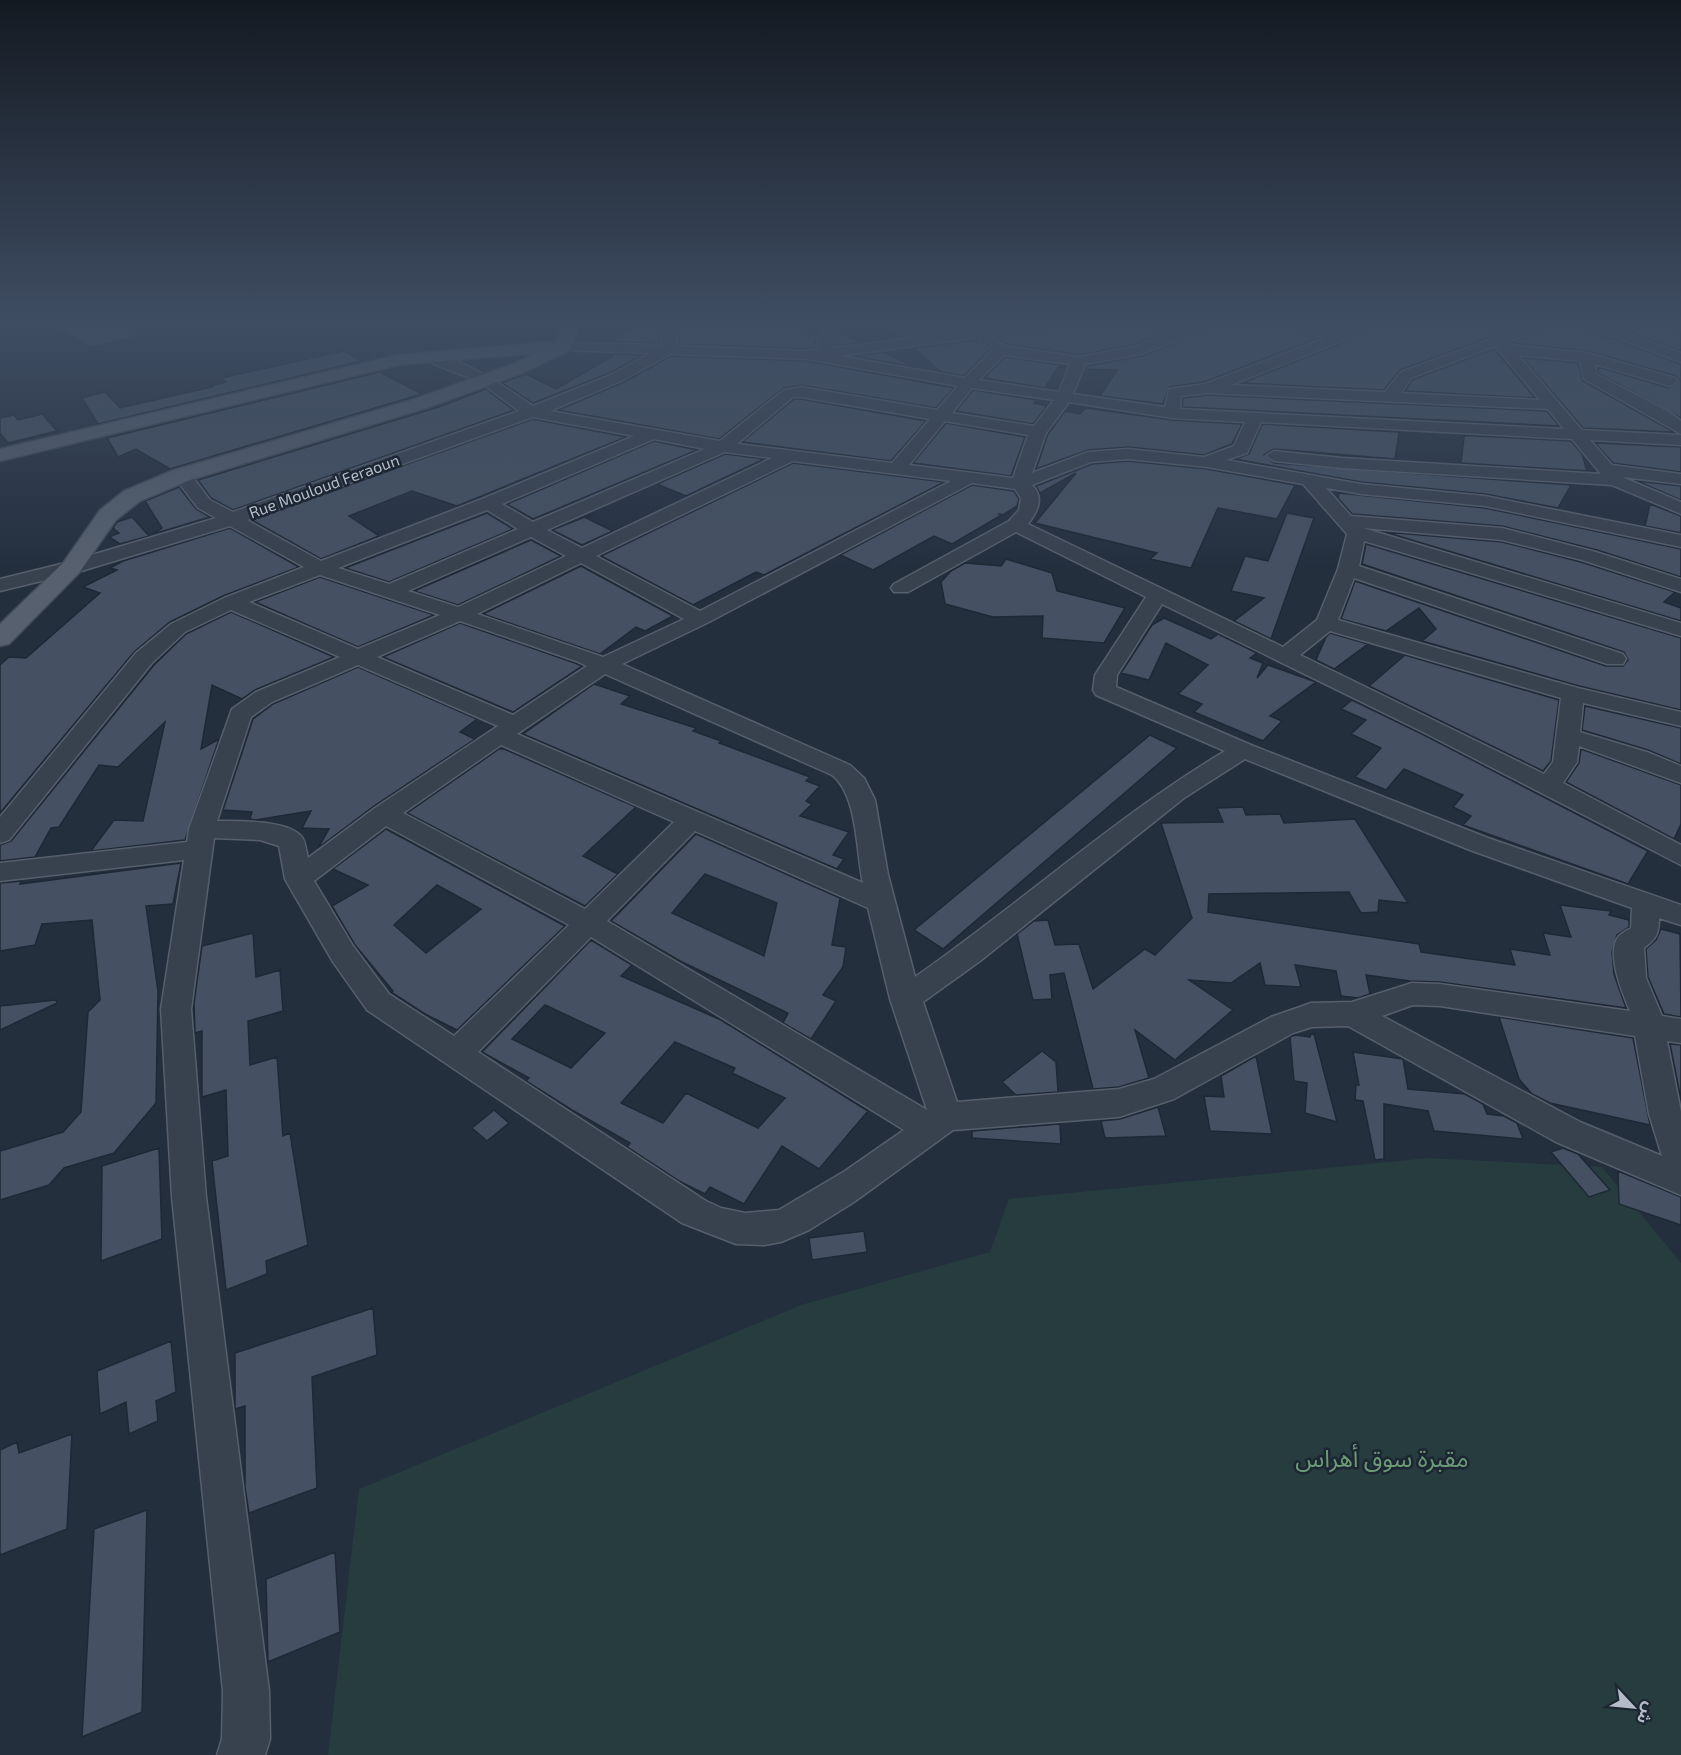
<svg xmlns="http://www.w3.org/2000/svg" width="1681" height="1755" viewBox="0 0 1681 1755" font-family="'Exo 2','Noto Sans Arabic',sans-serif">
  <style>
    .green { fill: #263c3f }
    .building { fill: #455162; stroke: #1f2835; stroke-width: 1.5; fill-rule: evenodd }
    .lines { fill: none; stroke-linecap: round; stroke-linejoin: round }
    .minor-casing { stroke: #565f6c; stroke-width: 3 }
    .major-casing { stroke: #414a57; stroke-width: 3 }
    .minor { fill: #38414e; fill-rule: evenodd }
    .major { fill: #56606e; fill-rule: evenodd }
    .labels { text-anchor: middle; stroke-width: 5; stroke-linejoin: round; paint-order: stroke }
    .far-street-label { font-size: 16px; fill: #b4bcc9; stroke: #1d2633 }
    .near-park-label { font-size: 24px; fill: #6b9a76; stroke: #1d2633 }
  </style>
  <rect width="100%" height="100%" fill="#242f3e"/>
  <path class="green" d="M1428,1158l174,9 79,96v492h-1353l31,-266 442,-184 189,-53 19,-53z"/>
  <path class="building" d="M46,321h73l24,14 -48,12 -8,-1z
    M640,321h17l3,22 -50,-1z
    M675,321h132l1,15 10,-2 -3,6 1,7 -9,2 -127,-5z
    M881,321h133l-114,16z
    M1063,321h139l-70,24 -53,10 -73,-11 -11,-7 59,-10z
    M1233,321h34l51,17 -114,44 -35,5 -6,17 -63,-8 17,-26 -32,-1 2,-3 55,-10z
    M1303,321h52l-18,9z
    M1381,321h153l-134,49 -16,20 -142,-7 103,-41z
    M1564,321l117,43v54l-83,-45v-6l71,21 11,-7 -4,-5 -88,-25 -77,-8z
    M1599,321h65l17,9v21z
    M839,332l23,11 -27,3 -2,-5z
    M978,340l11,10 -25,26 -23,-4 -27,-24z
    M1494,349l41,49 -130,-7 7,-11z
    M344,351l18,10 -264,63 -16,-26 23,-6 15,16 92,-21 -2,-1 16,-4 -5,-4z
    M883,352l31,15 -60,-11z
    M595,353l47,2 -30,17 -79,31 -31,-20 24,-9 30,15 57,-33z
    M671,356l136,5 147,27 -18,20 -135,-23 -17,3 -65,51 -161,-29 66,-28z
    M1005,357l62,9 -9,1 -13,21 -61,-10z
    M1523,358l55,5 5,18 91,51 -91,-4z
    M380,372l42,22 -252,75 -34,-20 -18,8 -11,-19z
    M486,389l28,21 -281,100 -22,-12 -13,-18 241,-73z
    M973,390l64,10 -3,3 13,3 -14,18 -77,-13z
    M1208,395l339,16 12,15 -377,-19 1,-9z
    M794,399h7l125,22 -35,40 -149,-19z
    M1086,408l86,12 70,4 -10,20 -28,11 -76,-8 -40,3 -52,19 12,-35 17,-23 15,3z
    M42,414l15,17 -49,12 -8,-10v-15l14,-3 4,5z
    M533,419l93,18 -169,69 -45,-15 -63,25 30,20 -58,23 -69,-39z
    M946,423l79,14 -14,39 -98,-13z
    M1262,424l137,8 -4,27 -121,-10 -10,6 10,8 297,22 -13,23 -73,-14 -124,-12 -126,-23 14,-5z
    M1458,435l113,6 11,13 5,17 -126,-8 3,-26z
    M654,441l43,9 -164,69 -26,-15z
    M1595,443l86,4v25l-68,-9z
    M725,454l39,5 -78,37 -29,-12z
    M1128,461l79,8 88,16 -18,34 -59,-11 -27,60 -41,-9 7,-6 -122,-30 41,-50 -36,20 -4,-7 56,-22z
    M793,463l151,19 -180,93 -8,-3 -63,33 -92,-49z
    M1637,481l44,5v14z
    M972,485l42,6 5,8 -2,7 -14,9 -4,-1 1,2 -48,28 -18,-8 -61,34 -33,-15z
    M179,487l17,22 14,8 -57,17 9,-6 -17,-27z
    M1339,493l146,15 196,41v28l-84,-27 -95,-24 -150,-12 -14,-16z
    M1650,504l31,12v17l-36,-7z
    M487,513l26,16 -124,53 -44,-14z
    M595,513l-9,5 27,13 -31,14 -30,-15z
    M1287,513l27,5 -43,121 -37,-18 30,-23 -33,-7 14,-35 23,5z
    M132,517l17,19 -29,8 -11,-7 10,-4 -6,-5 4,-6z
    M230,528l69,39 -76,29 -53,26 -36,30 -134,161v-148l9,-8 17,1 74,-65 -17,-6 34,-17 -7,-2 13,-7z
    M1385,532l117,10 79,20 94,30 -11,10 17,6v13z
    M531,540l30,16 -103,49 -44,-14z
    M1366,544l315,94v72l-102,-24 -157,-45 14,-12 -17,-21 -33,23 -45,-12 14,-38 251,85h17l5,-6 -4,-8 -262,-88z
    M1006,559l46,14 5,18 68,17 -21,35 -62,-5 1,-22 -50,1 -48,-13 -4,-22 10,-11 14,-8 36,3z
    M581,566l92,50 -28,15 -9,-4 -36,27 -117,-40z
    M320,577l114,38 -76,32 -103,-45z
    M231,612l103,45 -79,33 -13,9 -30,-14 -11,64 18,-10 -34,101 -94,11 23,-31 29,1 22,-99 -47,45 -19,-2 -40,62 -8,1 -16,29 -35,4v-16l11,-4 143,-176 32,-31z
    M1164,618l47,21 7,-5 39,19 -7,5 13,5 -6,15 11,-13 48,17 -46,34 12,5 -19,20 -69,-29 8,-8 -24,-10 30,-29 -42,-22 -17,37 -28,-7 31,-48z
    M460,623l115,40 7,3 -69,46 -130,-55z
    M1330,633l38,11 -34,25 -18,-9 10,-23z
    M1405,655l154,45 -8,61 -8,10 -174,-85z
    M358,667l119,52 -17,13 15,7 -101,67 -56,42 11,-19 -27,-1 9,-17 -56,9 -5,-1 2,-7 -29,-2 30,-91 20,-15z
    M594,684l36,12 -9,8 75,24 -3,3 28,10 -2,2 91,34 -4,4 14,5 -14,15 6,3 -12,12 49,16 -16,23 11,4 -7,10 -314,-135z
    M1352,700l72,35 224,116 -20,33 -165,-59 8,-9 -18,-9 10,-12 -59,-26 -18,21 -31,-13 26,-29 -30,-14 15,-14 -25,-11z
    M1585,706l96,22v36l-33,-14 -66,-20z
    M1150,735l27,13 -234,201 -29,-19z
    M499,749h5l132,58 -53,49 35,18 -33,32 -178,-93z
    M1581,749l100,36v39l-7,15 -108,-57 13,-19z
    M1243,807l3,8 34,-1 4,9 71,-4 53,84 -29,-3 -1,12 -17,1 -12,-21 -140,2 -1,18 211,32 2,8 94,13 -5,-16 40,6 -7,-22 28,4 -11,-32 51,6 -2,4 20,5v7l-12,8 -5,17 2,22 12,34 -186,-26 -30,-1 -44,-6 4,19 -12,4 -17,-2 -5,-25 -41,-6 6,22 -36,-2 -5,-22 -29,20 -42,-3 44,30 -58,50 -40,-30 14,48 -30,9 -26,2 -29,-116 -14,2 2,24 -19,1 -16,-66 17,-13 14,-1 7,25 24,-1 14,45 52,-40 10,6 37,-37 -31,-95 62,-1 -6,-14z
    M386,829l179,97 -108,104 -32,-16 -34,-22 2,-1 -38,-46 -23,-39 36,-21 -35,-16zM437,885l44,24 -55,44 -32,-28z
    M696,834l144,64 -8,47 14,2 -3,20 -20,28 13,6 -25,38 -28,-16 5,-10 -108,-52 -69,-40zM705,874l72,29 -13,53 -92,-43z
    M181,863l-8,41 -27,2 12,85 -2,112 -42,50 -50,15 -15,17 -49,15v-49l63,-19 18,-20 7,-100 12,-12 -8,-80 -50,4 -7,21 -35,6v-68l21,-2 -1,3z
    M1661,929l19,5 1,83 -17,-3 -16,-37 -2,-28 10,-9z
    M253,933l3,44 24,-7 3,41 -35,10 2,44 27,-8 6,79 7,-3 18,112 -42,16 1,13 -41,16 -14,-129 16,-5 -2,-66 -24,7v-66l-7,2 -1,-30 8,-57z
    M591,940l41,25 -11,11 100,44 147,91 -49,58 -37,-23 -38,58 -34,-17 -5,7 -26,-13 -52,-34 3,-4 -58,-33 -46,-29 3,-3 -47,-26zM545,1005l60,28 -34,35 -59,-29zM675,1042l60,26 -3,5 53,25 -27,30 -72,-35 -23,30 -42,-20z
    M56,1000l1,3 -57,27v-24z
    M1499,1017l134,21 17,87 -100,-22 -18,-9 -13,-15z
    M1311,1034h3l23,88 -32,-9 2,-30 -13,-2 -4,-44 5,-2 15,2z
    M1670,1044l11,1v55z
    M1042,1051l14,11 2,30 -42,3 -14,-13z
    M1353,1052l50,7 5,30 57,5 18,10 4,10 17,2 13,7 6,16 -89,-8 -6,-20 -44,-7v55l-9,1 -12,-59 -8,-1 1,-15h3z
    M1256,1056l16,78 -62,-3 -6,-35 20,1 -3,-21z
    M1158,1107l8,29 -61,2 -4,-17 19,-2z
    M494,1110l15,13 -22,18 -15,-13z
    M1060,1124l1,20 -89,-6v-7z
    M159,1148l3,91 -61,22 1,-95z
    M1563,1148l15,6 32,36 -21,7 -38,-45z
    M1618,1171l63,26v28l-62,-21z
    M864,1231l3,21 -55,8 -3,-22z
    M373,1308l4,47 -65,22 5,111 -68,25 -4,-26v-81l-10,3v-56z
    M171,1341l5,51 -20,9 2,20 -29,13 -3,-32 -26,12 -3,-43z
    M72,1434l-5,95 -67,26v-105l17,-8 2,11z
    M147,1510l-5,202 -60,25 12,-208z
    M335,1552l5,80 -72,30 -2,-83z"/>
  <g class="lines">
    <defs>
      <path id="minor" d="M659,321h14l5,25 129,5 12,-2 -2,-8 11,-20h16l-13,20 2,7c76,-7 152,-27 228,-27l-7,4 -65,11 16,10 74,11 54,-10 77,-26h21l-90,33 -56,10 -12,30 92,13 4,-18 36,-5 120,-46 -56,-17h24l44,11 24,-11h18l-35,19 -113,45 154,7 16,-20 140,-51h21l-55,21 3,3 77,8 88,25 3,3 -8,5 -75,-22 1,10 73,38 12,9v13l-97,-55 -4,-18 -62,-6 64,75 99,5v10l-91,-5 22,25 69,9v10l-59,-7 59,25v12l-69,-29 -270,-17 -68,-7 -8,-5 8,-5 68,7 259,16 -29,-35 -311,-17 -14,31 -21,7 135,24 124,12 196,39v12l-196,-41 -124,-12 -35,-6 25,28 151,12 94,24 85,27v13l-99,-32 -80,-20 -139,-12 318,95v13l-317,-95 -5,25 264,88 3,5 -3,5h-16l-253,-86 -16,42 240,68 103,24v14l-98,-23 -3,29 67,20 34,14v17l-102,-37 -2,16 -14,21 118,62v20l-256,-132 -263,-129 -45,71 -1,12 135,58 237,93 193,67v20l-22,-7c0,16 -3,21 -15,30l2,30 16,38 19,3v24l-14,-2 14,71v83l-125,-53 -208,-116 -36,1 -19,6 -119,66 -55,18 -166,13 -99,72 -45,28 -28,12 -17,3 -28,-1 -54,-21 -315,-213 -34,-48 -48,-83 -6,-33 -19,-6 -46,-2 -23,171 15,188 63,494 1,48 -5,16h-48l5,-16 1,-48 -51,-494 -11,-188 23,-149 -184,21v-18l187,-21 2,-13 43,-120 24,-17 84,-35 -109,-47 -46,22 -33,31 -143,177 -9,3v-26l136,-164 35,-29 53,-26 80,-31 -74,-41 -152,46 -78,19v-12l65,-16 151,-45 -18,-10 -25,-33 3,-4h12l22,29 23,12 286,-101 -39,-29 -54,-21 -2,-3 2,-3c24,-6 87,37 107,51l80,-32 37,-21 -86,-3 -7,-4 2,-3 104,2zM980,337l1,5 11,8 -27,28 -126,-22zM1495,346l45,54 -139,-7 10,-15zM670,354l137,5 151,27 -21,24 -136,-23 -17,3 -64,51 -170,-30 73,-31zM1004,355l66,9 -11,28 -80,-12zM972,388l82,12 -20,26 -82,-13zM1208,393l340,16 16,20 -384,-20 1,-13zM793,397h8l129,22 -38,44 -155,-19zM1069,402l103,16 73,4 -11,24 -30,11 -76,-8 -40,3 -56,21 14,-40zM533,417l101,19 -152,63 -161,62 -74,-41zM945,421l83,14 -15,43 -104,-13zM654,439l51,10 -172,73 -31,-18zM725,452l47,6 -190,90 -35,-18zM1128,459l79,8 96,17 44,50 -9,35 -21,51 -34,27 -255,-123c9,-12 17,-26 4,-39l59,-23zM793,461l158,20 -251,130 -104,-55zM972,483l43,6 6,9 -2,12 -10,11 -115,63 -3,4 3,4h14l108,-60 130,65 -51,78 -2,15 3,5 129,56c-110,66 -205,153 -310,226l-27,-102 -13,-75 -11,-22 -14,-13 -228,-101 85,-41zM487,510l31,19 -129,55 -51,-16zM531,537l35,19 -108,51 -50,-16zM581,563l103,56 -81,38 -126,-43zM320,575l120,40 -82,34 -109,-47zM460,621l116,40 11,5 -74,49 -136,-58zM1330,631l231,67 -8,64 -9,12 -244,-119zM358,665l140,61 -123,82 -67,50c-2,-6 -2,-17 -7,-22 -15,-16 -63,-15 -84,-15l34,-104 21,-15zM605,674l227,101c26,20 24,77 31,108l-346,-149zM501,745l173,77 -89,87 -182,-96zM1245,759l225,91 162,58 -1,20c-4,2 -9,5 -12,8 -14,16 4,59 11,75l-190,-27 -28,-1 -60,19 -41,1 -11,4 -29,10 -117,62 -35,10 -162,13 -34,-100 57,-41 204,-163zM386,826l183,99 -115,111 -65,-42 -36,-48 -39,-65zM695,831l173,77 22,91 37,111 -320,-189zM591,937l313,193 -59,41 -66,39 -34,3 -24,-5 -15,-7 -228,-149zM1413,1005l27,1 195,30 14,78 13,42 -82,-34 -198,-106z
        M1572,321h20l89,32v9z
        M1666,321h15v7z"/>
      <path id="major" d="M565,321h16l-11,29 -45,22 -99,36 -236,72 -50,21 -24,19 -37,53 -70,71 -9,2v-22l63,-61 37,-53 24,-19 50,-21 238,-70 101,-36 23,-11 -138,12 -398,96v-12l398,-94 149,-13 7,2z"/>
    </defs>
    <use href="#minor" class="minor-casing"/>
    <use href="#major" class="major-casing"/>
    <use href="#minor" class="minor"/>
    <use href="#major" class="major"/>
  </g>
  <linearGradient id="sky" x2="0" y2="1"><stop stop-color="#141a22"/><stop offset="0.57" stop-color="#3f4d63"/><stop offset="1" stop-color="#3f4d63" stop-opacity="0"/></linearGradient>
  <rect width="1681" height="567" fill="url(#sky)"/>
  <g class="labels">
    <g class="far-street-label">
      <text transform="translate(324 486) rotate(-20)" y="6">Rue Mouloud Feraoun</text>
    </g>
    <g class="near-park-label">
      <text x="1382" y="1467">مقبرة سوق أهراس</text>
    </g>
  </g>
  <g transform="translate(1633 1707) rotate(116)" stroke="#1d2633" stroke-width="4.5" paint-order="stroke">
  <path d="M0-4.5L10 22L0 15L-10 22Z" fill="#b4bcc9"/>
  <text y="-9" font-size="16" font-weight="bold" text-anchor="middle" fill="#b4bcc9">ش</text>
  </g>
</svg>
